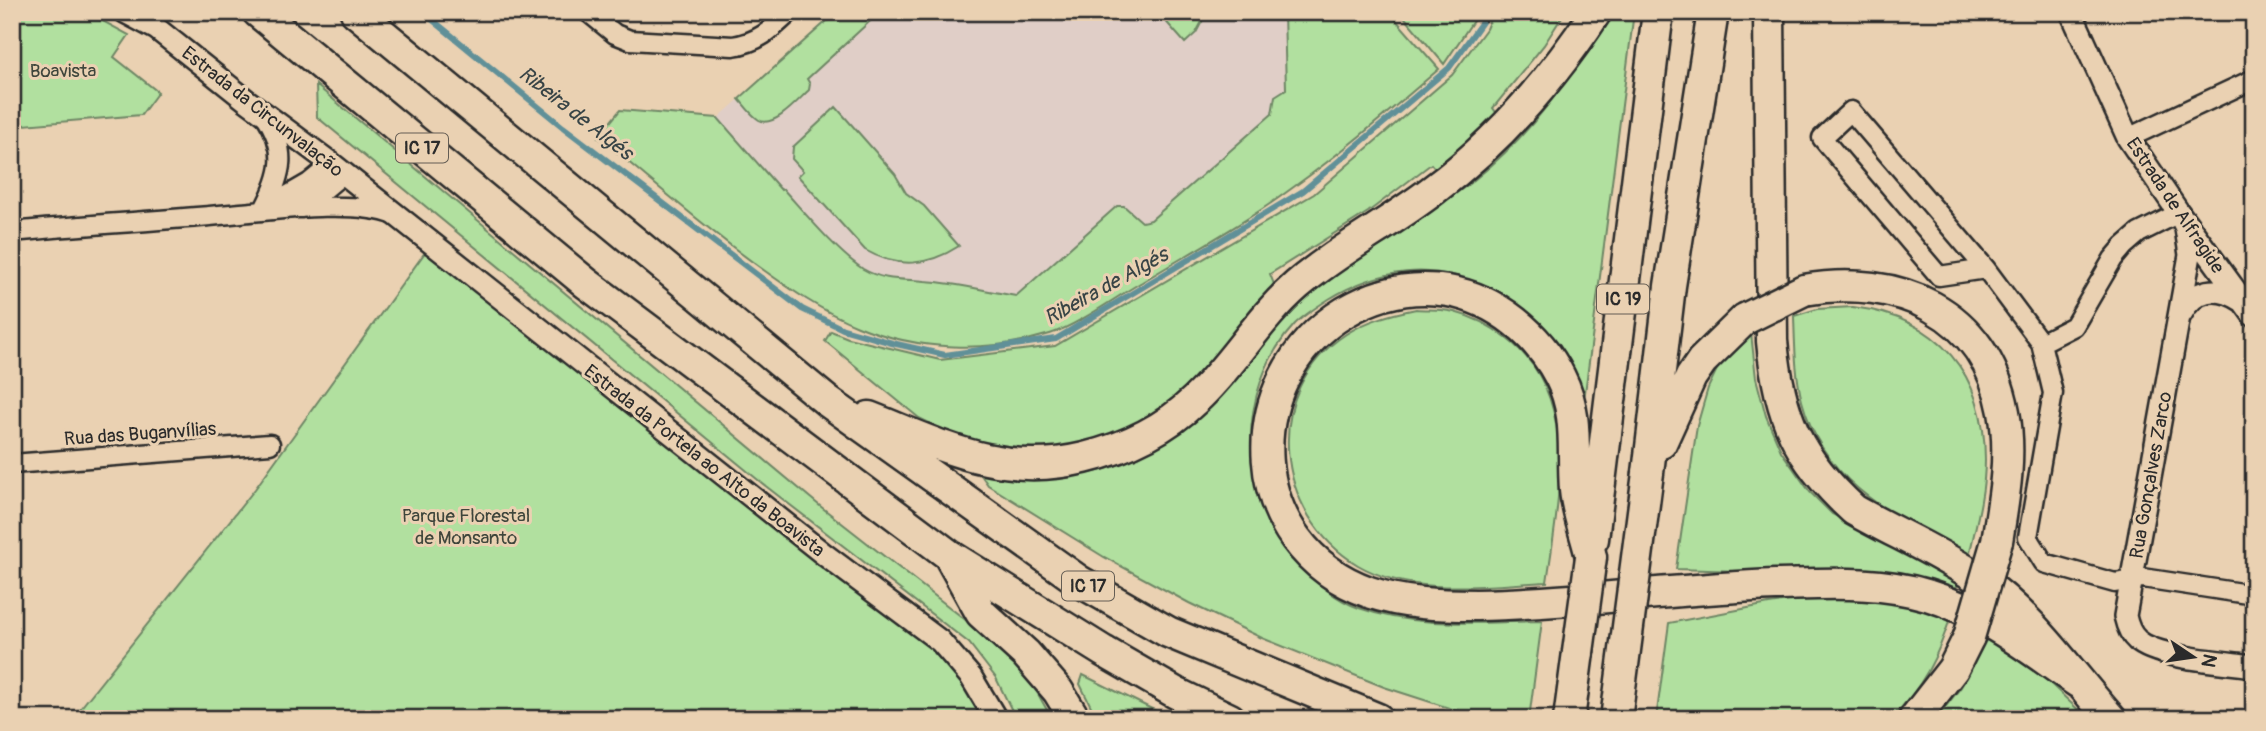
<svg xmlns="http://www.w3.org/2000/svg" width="2266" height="731" viewBox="0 0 2266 731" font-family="Pangolin,sans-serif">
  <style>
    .built { fill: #e0cec7 }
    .green { fill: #b1e09f; stroke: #6e8665; stroke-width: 2 }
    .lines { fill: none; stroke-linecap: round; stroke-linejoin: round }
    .stream { stroke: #609098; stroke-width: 6 }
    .minor-casing { stroke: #2b2b2b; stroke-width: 23 }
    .tertiary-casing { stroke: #2b2b2b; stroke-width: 26 }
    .trunk-casing { stroke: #2b2b2b; stroke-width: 35 }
    .minor { stroke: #ead1b2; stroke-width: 18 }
    .tertiary { stroke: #ead1b2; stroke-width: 21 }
    .trunk { stroke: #ead1b2; stroke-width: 30 }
    .trunk-bridge-casing { stroke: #2b2b2b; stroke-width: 35; stroke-linecap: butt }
    .trunk-bridge { stroke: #ead1b2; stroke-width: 30 }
    .labels { text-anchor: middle; stroke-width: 6; stroke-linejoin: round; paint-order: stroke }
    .shield { fill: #ead1b2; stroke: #645d54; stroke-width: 2 }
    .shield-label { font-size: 18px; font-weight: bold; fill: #2b2b2b }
    .park-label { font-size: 19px; fill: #3f463c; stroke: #ead1b2 }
    .street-label { font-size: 19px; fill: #2b2b2b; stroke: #ead1b2 }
    .water-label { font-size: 21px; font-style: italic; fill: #384446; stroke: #ead1b2 }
  </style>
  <rect width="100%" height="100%" fill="#ead1b2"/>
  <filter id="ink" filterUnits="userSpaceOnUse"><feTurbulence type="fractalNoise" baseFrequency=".0143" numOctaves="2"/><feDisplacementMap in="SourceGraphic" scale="14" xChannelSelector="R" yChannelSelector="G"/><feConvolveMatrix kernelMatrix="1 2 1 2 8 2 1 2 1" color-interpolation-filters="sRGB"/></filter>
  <g filter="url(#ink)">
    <path class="built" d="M837,12h552l50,57 -80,69 -66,50 -103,65 -108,64 -30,16 -35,8 -55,6h-22l-81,-20 -51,-25 -77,-56 -133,-109 22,-27 98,8z"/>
    <path class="green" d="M12,12h74l43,23 -15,22 44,35 -17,23 -129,11z
      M837,12h43l-73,67 3,5 -1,6c-10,9 -35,39 -50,30 -8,-5 -14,-14 -20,-21z
      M1167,12h40l-11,21 -11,10 -23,-26z
      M1284,12h105l50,57c-47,40 -94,81 -144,117 -48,36 -102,65 -153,96 -26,15 -64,43 -92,52 -62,19 -132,17 -192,-8 -37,-15 -68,-37 -100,-60 -55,-40 -107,-86 -160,-129l22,-27 98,8 63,72 2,-1c21,23 55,64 80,80 20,12 41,10 62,12 31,2 61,10 91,15l101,-90h7l18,16 9,-2 121,-106 3,-18 11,-7z
      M1400,12h79l-35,52z
      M1493,12h72l-21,33 -51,63 5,7 -61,56 -6,-7 -63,48 -98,62 5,13 -71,82 -29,30 -28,20 -57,24 -38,7 -53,-2 -37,-9 -43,-21 -94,-77 6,-10 17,7 92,22 115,-14 259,-152 138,-119 34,-46z
      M1610,12h24l-49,381c-33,-32 -57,-88 -100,-107 -53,-24 -107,-17 -156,13 -11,7 -25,16 -34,25 -61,65 -58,180 4,241 17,17 37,35 60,43 59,21 122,14 183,13l-13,98h-46l-99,-32 -122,-49 -73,-35 -85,-46 -116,-72 -9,-13c51,4 109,13 156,-16 13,-8 26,-25 38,-36 34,-33 67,-68 102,-100 61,-54 135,-90 199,-140 57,-45 100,-106 136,-168z
      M316,85l504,421 161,126 47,44 24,43h-36l-20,-41 -27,-35 -206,-159 -446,-367z
      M836,107l59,67 11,19 18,13 35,40c-31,20 -61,23 -94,4l-67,-74 5,-5 -11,-12 1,-12z
      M426,251l510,393 33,39 17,36h-914l183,-230z
      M1853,307c86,11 132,67 132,153 0,32 -9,65 -16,96 -72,-39 -144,-69 -167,-155 -7,-27 -7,-57 -8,-85l23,-7z
      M1416,309c12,1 26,0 38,3 20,5 36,13 52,26 76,56 52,165 41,244 -60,3 -134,15 -189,-17 -84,-50 -98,-175 -12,-231 22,-14 46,-20 70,-25z
      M1751,333l5,45 10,38 15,35 29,41 22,22 131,67 -14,12 -80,-18 -193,-6 21,-143 11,-38 12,-25 18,-20z
      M1856,591l96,22c-14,43 -29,75 -62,106h-234l13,-96 100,-19z
      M1989,635l49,37 50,47h-152l25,-32z
      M1083,675l89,44h-75l-17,-35z"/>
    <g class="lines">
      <path class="stream" d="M423,12l140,115 239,182 41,20 49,14 53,12 111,-16 247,-148 146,-123 33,-46 4,-10"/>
      <defs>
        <path id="minor" d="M588,12l27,22 15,6 103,6c26,-4 38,-16 57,-34
          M1851,111l135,158 -47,7 -117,-138z
          M2128,138l126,-59
          M266,208l43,-25 23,-19
          M302,208l42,-35
          M264,209c19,-36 24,-58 1,-94
          M12,232c76,-8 153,-11 229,-19 41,-4 117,-13 154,2
          M1986,269l55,74 12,50 -25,144 16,26 71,20 28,-5 111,17
          M2041,343l33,-17 39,-67 11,-13 15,-13 40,-20
          M12,464l258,-20"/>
        <path id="tertiary" d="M125,12l32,17 89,71 86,64 493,391 115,86 31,36 25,42
          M2071,12l57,126 51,75 75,103
          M2179,213l7,15 4,27 -65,361c2,9 5,18 12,24 19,18 89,22 117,26
          M2181,314c13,-26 37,-29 60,-14"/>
        <path id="trunk" d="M258,12l328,271 363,272 154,96 73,42 54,26
          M356,12l471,389 252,180 89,51 210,87
          M1769,12l3,329c7,75 25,117 82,169 40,23 84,41 123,68 54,37 91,92 134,141
          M1804,290c94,-16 181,20 200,122 8,43 0,87 -7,129
          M869,417c74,29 132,61 215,41 41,-10 80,-28 111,-58 38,-35 62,-80 102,-115 41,-35 92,-61 135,-94 66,-49 119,-110 164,-179
          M1661,443l30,-66 11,-16 43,-42
          M1648,473l22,-187 43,-274
          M1593,539l65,-527
          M1591,557c-5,-22 -14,-45 -16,-67 -3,-40 4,-76 -15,-113 -21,-42 -64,-78 -112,-86 -36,-6 -71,2 -103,21 -111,67 -103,235 24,280 35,12 70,13 107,13 99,-2 199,-16 299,-20 51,-1 102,-5 152,10 57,17 104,55 152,88
          M951,559l30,54 45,41 32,37 17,28
          M1569,719l9,-67
          M1914,719l39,-50 16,-32"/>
      </defs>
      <use href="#minor" class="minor-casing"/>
      <use href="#tertiary" class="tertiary-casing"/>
      <use href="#trunk" class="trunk-casing"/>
      <use href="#minor" class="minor"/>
      <use href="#tertiary" class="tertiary"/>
      <use href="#trunk" class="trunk"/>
      <defs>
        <path id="trunk-bridge" d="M1745,319l59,-29
          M1969,637l28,-96
          M1578,652l13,-95
          M1616,719l32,-246"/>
      </defs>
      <use href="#trunk-bridge" class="trunk-bridge-casing"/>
      <use href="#trunk-bridge" class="trunk-bridge"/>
    </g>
  </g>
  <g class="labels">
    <g class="shield">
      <rect x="396" y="133.5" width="52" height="29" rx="5"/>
      <rect x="1597" y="284.5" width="52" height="29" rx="5"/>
      <rect x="1062" y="571.5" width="52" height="29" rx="5"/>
    </g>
    <g class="shield-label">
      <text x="422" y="154">IC 17</text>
      <text x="1623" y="305">IC 19</text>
      <text x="1088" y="592">IC 17</text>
    </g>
    <g class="park-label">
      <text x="63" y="77">Boavista</text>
      <text x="466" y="522">Parque Florestal<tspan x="466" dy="22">de Monsanto</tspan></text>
    </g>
    <g class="street-label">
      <text transform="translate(263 111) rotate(38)" y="7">Estrada da Circunvalação</text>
      <text transform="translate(2176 205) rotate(56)" y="7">Estrada de Alfragide</text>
      <text transform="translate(140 433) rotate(-4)" y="7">Rua das Buganvílias</text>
      <text transform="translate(705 460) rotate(38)" y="7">Estrada da Portela ao Alto da Boavista</text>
      <text transform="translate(2150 475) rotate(-80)" y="7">Rua Gonçalves Zarco</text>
    </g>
    <g class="water-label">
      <text transform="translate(576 113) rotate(38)" y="7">Ribeira de Algés</text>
      <text transform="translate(1106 286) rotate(-29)" y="7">Ribeira de Algés</text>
    </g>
  </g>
  <rect width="2266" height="731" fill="none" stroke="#ead1b2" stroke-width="42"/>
  <rect x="21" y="21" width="2224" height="689" fill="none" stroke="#2b2b2b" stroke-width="2.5" filter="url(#ink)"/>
  <g transform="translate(2193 657) rotate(103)" stroke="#ead1b2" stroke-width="5" paint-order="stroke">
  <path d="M0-5L12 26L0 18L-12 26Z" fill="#2b2b2b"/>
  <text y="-10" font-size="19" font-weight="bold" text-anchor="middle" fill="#2b2b2b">N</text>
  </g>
</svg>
